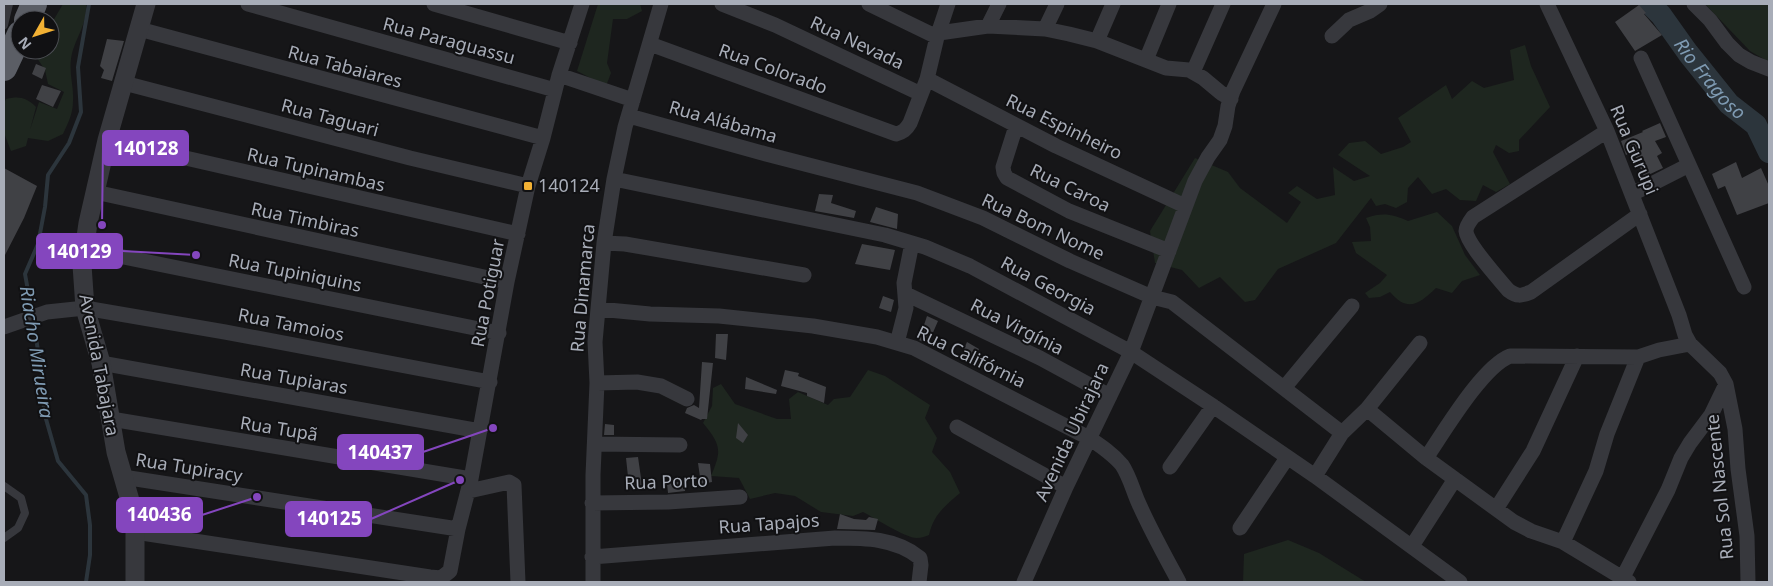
<svg xmlns="http://www.w3.org/2000/svg" width="1773" height="586" viewBox="0 0 1773 586" font-family="'Noto Sans',sans-serif">
  <style>
    .green { fill: #1e261f }
    .lines { fill: none; stroke-linecap: round; stroke-linejoin: round }
    .stream { stroke: #2c353c; stroke-width: 4 }
    .river { stroke: #2c353c; stroke-width: 22 }
    .building { fill: #404145 }
    .service { stroke: #37383d; stroke-width: 8 }
    .minor { stroke: #37383d; stroke-width: 15 }
    .tertiary { stroke: #37383d; stroke-width: 19 }
    .trunk { stroke: #5b5e65; stroke-width: 26 }
    .poi-dot { fill: #f2b134; stroke: #111113; stroke-width: 2 }
    .labels { text-anchor: middle; stroke-width: 4; stroke-linejoin: round; paint-order: stroke }
    .street-label { font-size: 18px; fill: #a8adb8; stroke: #111113 }
    .poi-label { font-size: 18px; fill: #a8adb8; stroke: #111113; text-anchor: start }
    .water-label { font-size: 19px; font-style: italic; fill: #7f9bb3; stroke: #111113 }
    .leader { fill: none; stroke: #8446be; stroke-width: 2 }
    .callout-dot { fill: #8446be; stroke: #111113; stroke-width: 2 }
    .callout { fill: #8446be; stroke: #8446be; stroke-width: 2 }
    .callout-label { font-size: 19px; text-anchor: middle; font-weight: bold; fill: #fff }
  </style>
  <rect width="100%" height="100%" fill="#161618"/>
  <path class="green" d="M63,4h23c1,23 -12,35 -15,55 -2,15 3,28 2,42 0,13 -5,22 -10,33l-15,7 -20,-3 -2,8 -15,5 -7,-18v-30l2,-4c13,-3 20,-2 30,8l-6,23 9,-28 18,7 7,-17 -16,-8 -3,-14 -8,-12 3,-8h10v-24z
    M598,4h42l2,7 -15,8h-14l-6,44 4,10 -5,13 -29,-15z
    M1705,4h64v58l-19,-11z
    M1525,45l6,21 19,41 -31,33v11l-10,2 -13,-8 -3,7 17,32 -14,8 -13,-7 -7,16 -16,-1 -14,-11 -14,5 -14,-17 -10,11 -1,14 -11,6 -11,-4 -9,2 -5,-8 -35,45 -58,26 -23,31 -10,2 -25,-25 -21,11 -17,-18 -27,-7 -5,-32 45,-73 33,14 12,16 47,35 14,-21 -13,-9 9,-7 20,13 18,-4 -2,-28 21,14 16,-5 -32,-21 11,-12 16,-2 16,13 22,-7 8,-5 -13,-24 48,-33 6,14 20,-18 12,7 30,-8 -4,-30z
    M1437,212l15,14 13,29 15,20 -18,6 -10,12 -16,-5c-17,16 -28,25 -46,4l-10,5 -11,1 -4,-5 15,-10 7,-8 -31,-22 -4,-11 19,-1 -1,-14 -4,-9c16,-6 27,-4 42,3z
    M868,370l17,6 45,29 -5,13 12,20 -5,14 18,20 10,21c-16,14 -26,21 -31,42 -3,1 -8,3 -12,3 -12,0 -42,-20 -54,-26l-10,4 -32,-4 -26,-16 -20,-3 -25,6 -11,-21 -28,-2c11,-26 10,-31 -8,-53l9,-17 1,-18 8,-4 14,20 42,15h14l-2,-20 9,-7 30,13 6,-6 16,-2z
    M1288,540l31,13 47,29h-123l1,-28z"/>
  <g class="lines">
    <path class="stream" d="M1756,125l13,8
      M32,313l-7,-39 13,-30 7,-37 3,-32 21,-32 12,-31 -3,-45 11,-63
      M33,320l10,61 1,31 14,49 28,34 4,30v30l-4,27"/>
    <path class="river" id="s1" d="M1650,4l11,11 27,38 41,51 27,21 13,27"/>
  </g>
  <path class="building" d="M1639,5l7,8 -2,1 18,21 -27,16 -20,-29z
    M107,39l17,2 -12,40 -11,-3 3,-8 -4,-4z
    M36,64l10,4 -4,11 -10,-5z
    M42,85l19,6 -8,16 -17,-8z
    M1660,123l6,14 -11,4 7,12 -5,3 6,12 -19,9 -11,-26 -7,4 -5,-14 22,-9 -1,-1z
    M1736,162l6,16 19,-10 8,18v17l-32,12 -12,-29 -7,3 -6,-15z
    M4,168l33,18 -13,32 -20,39z
    M819,194l14,1 -2,8 25,8 -2,7 -39,-7z
    M876,207l22,7 -1,15 -27,-7z
    M862,244l33,6 -5,20 -35,-6z
    M883,296l11,4 -3,12 -12,-4z
    M927,316l11,5 -10,23 -9,-4z
    M716,334h12l-2,26 -11,-2z
    M967,342l12,7 -8,16 -11,-7z
    M702,362l11,1 -6,56h-5l-1,1 -16,-7 2,-5 7,-3 5,3z
    M785,370l14,3 -1,3 28,11 -2,16 -17,-7v-3l-26,-7z
    M746,377l31,13 -1,4 -31,-5z
    M738,423l10,12 -5,8 -7,-5z
    M605,424l9,1v10h-10z
    M638,457l4,28 -13,1 -3,-28z
    M698,463l12,1 2,18 -11,2z
    M686,481l-1,10 -17,2 -1,-10z
    M840,514l14,5 12,1 3,-3 9,2 -3,11 -38,-1z"/>
  <g class="lines">
    <path class="service" d="M4,25l5,-21
      M4,486l17,12 4,15 -7,15 -14,10"/>
    <path class="minor" d="M248,4l307,86
      M434,4l136,39
      M722,4l53,21 146,69
      M869,4l68,33
      M1547,4l60,127 72,184 6,20 5,9 30,29 6,11 9,45 3,40 9,67 1,46
      M1694,4l16,16 17,23 12,12 12,7 18,7
      M988,26l11,-22
      M139,29l404,109
      M1045,29l12,-25
      M939,33l49,-7 57,3 24,5 28,7 69,27 23,2 14,8 18,15 10,6
      M1332,36l17,-16 21,-9 10,-7
      M1097,41l16,-37
      M650,44l246,90c7,-2 10,-4 14,-11l17,-44 10,-42 11,-33
      M1641,58l103,229
      M1146,60l23,-56
      M1193,72l30,-68
      M559,75l74,25
      M927,79l129,67 129,60
      M124,83l286,75 118,28
      M629,116l137,38 151,39 66,25 87,43 82,36 20,5 170,131
      M1016,126l-13,41 1,6 3,5 62,33 100,40
      M1607,131l-134,86c-3,4 -7,9 -7,14 1,13 33,48 42,59 9,7 13,6 23,2l109,-78
      M107,140l411,94
      M614,179l271,56 40,12 45,19 161,86 82,54 102,70 145,106
      M95,192l412,90
      M1632,194l57,-29
      M604,243l21,1 179,31
      M84,249l415,84
      M906,294l134,64 70,38
      M598,309l52,5 69,2 94,10 64,11 37,11 175,90c12,8 24,16 33,27 8,12 11,26 17,39 12,27 26,52 40,78
      M4,327l43,-15 38,-4 140,24 265,50
      M897,343l9,-35 -2,-25 8,-40
      M101,363l379,68
      M597,383l40,-1 24,4 26,13
      M1284,388l68,-82
      M1367,409l59,49 88,64 17,9 32,11 66,40
      M111,419l360,60
      M957,427l109,60
      M595,444l85,1
      M1426,458c18,-26 56,-91 84,-102l128,1 21,-7 31,-6
      M1170,467l43,-61
      M1315,476l27,-43 25,-24 53,-66
      M123,477l335,52
      M469,491l40,-9 5,3 4,97
      M592,503l76,-1 72,-5
      M1496,509l37,-58 44,-95
      M1240,528l47,-70
      M135,532l295,45 11,1 9,-7 8,-42 13,-50 36,-197 21,-96 15,-48 16,-63 23,-71
      M1563,542l33,-71 11,-37 31,-77
      M1412,546l43,-67
      M592,557l243,-19c29,0 61,0 85,20l1,7 -2,17
      M1622,579l46,-89 13,-32 9,-15 21,-28 15,-31
      M593,582v-107l4,-92 -2,-41 9,-99 10,-64 11,-52 36,-123
      M1024,582l42,-95 65,-135 64,-171 13,-24 12,-17 5,-14 3,-20 5,-15 41,-87"/>
    <path class="tertiary" d="M135,582v-50l-4,-28 -15,-52 -15,-89 -16,-55 -3,-43 6,-42 19,-83 39,-136"/>
    <path class="trunk" d="M27,20l7,-16
      M4,68l16,-34"/>
  </g>
  <rect class="poi-dot" x="523" y="181" width="10" height="10" rx="2.5"/>
  <g class="labels">
    <g class="street-label">
      <text transform="translate(449 41) rotate(15)" y="6">Rua Paraguassu</text>
      <text transform="translate(857 43) rotate(25)" y="6">Rua Nevada</text>
      <text transform="translate(345 67) rotate(15)" y="6">Rua Tabaiares</text>
      <text transform="translate(773 69) rotate(20)" y="6">Rua Colorado</text>
      <text transform="translate(330 118) rotate(15)" y="6">Rua Taguari</text>
      <text transform="translate(723 122) rotate(16)" y="6">Rua Alábama</text>
      <text transform="translate(1064 127) rotate(26)" y="6">Rua Espinheiro</text>
      <text transform="translate(1634 150) rotate(67)" y="6">Rua Gurupi</text>
      <text transform="translate(316 170) rotate(13)" y="6">Rua Tupinambas</text>
      <text transform="translate(1070 188) rotate(26)" y="6">Rua Caroa</text>
      <text transform="translate(305 220) rotate(12)" y="6">Rua Timbiras</text>
      <text transform="translate(1043 227) rotate(25)" y="6">Rua Bom Nome</text>
      <text transform="translate(295 273) rotate(11)" y="6">Rua Tupiniquins</text>
      <text transform="translate(1048 286) rotate(28)" y="6">Rua Georgia</text>
      <text transform="translate(583 288) rotate(-85)" y="6">Rua Dinamarca</text>
      <text transform="translate(488 293) rotate(-79)" y="6">Rua Potiguar</text>
      <text transform="translate(291 325) rotate(11)" y="6">Rua Tamoios</text>
      <text transform="translate(1017 327) rotate(27)" y="6">Rua Virgínia</text>
      <text transform="translate(971 357) rotate(26)" y="6">Rua Califórnia</text>
      <text transform="translate(99 365) rotate(79)" y="6">Avenida Tabajara</text>
      <text transform="translate(294 379) rotate(10)" y="6">Rua Tupiaras</text>
      <text transform="translate(279 429) rotate(9)" y="6">Rua Tupã</text>
      <text transform="translate(1072 432) rotate(-65)" y="6">Avenida Ubirajara</text>
      <text transform="translate(189 468) rotate(9)" y="6">Rua Tupiracy</text>
      <text transform="translate(666 482) rotate(-2)" y="6">Rua Porto</text>
      <text transform="translate(1720 487) rotate(-96)" y="6">Rua Sol Nascente</text>
      <text transform="translate(769 524) rotate(-4)" y="6">Rua Tapajos</text>
    </g>
    <g class="poi-label">
      <text x="538" y="192">140124</text>
    </g>
    <g class="water-label">
      <text dy="7" stroke="none"><textPath href="#s1" startOffset="96">Rio Fragoso</textPath></text>
      <text transform="translate(37 352) rotate(81)" y="7">Riacho Mirueira</text>
    </g>
  </g>
  <path class="leader" d="M102 225L103 148M196 255L122 251M493 428L423 452M257 497L202 515M460 480L371 519"/>
  <g class="callout-dot">
    <circle cx="102" cy="225" r="5"/>
    <circle cx="196" cy="255" r="5"/>
    <circle cx="493" cy="428" r="5"/>
    <circle cx="257" cy="497" r="5"/>
    <circle cx="460" cy="480" r="5"/>
  </g>
  <g class="callout">
    <rect x="103" y="131" width="85" height="34" rx="5"/>
    <rect x="37" y="234" width="85" height="34" rx="5"/>
    <rect x="338" y="435" width="85" height="34" rx="5"/>
    <rect x="117" y="498" width="85" height="34" rx="5"/>
    <rect x="286" y="502" width="85" height="34" rx="5"/>
  </g>
  <g class="callout-label">
    <text x="146" y="155">140128</text>
    <text x="79" y="258">140129</text>
    <text x="380" y="459">140437</text>
    <text x="159" y="521">140436</text>
    <text x="329" y="525">140125</text>
  </g>
  <rect width="1773" height="586" fill="none" stroke="#a8adb8" stroke-width="10"/>
  <g transform="translate(35 35) rotate(231)"><circle r="24" fill="#111113" stroke="#4d4f55"/>
  <path d="M0-4L9 19L0 12L-9 19Z" fill="#f2b134"/>
  <text y="-8" font-size="14" font-weight="bold" text-anchor="middle" fill="#a8adb8">N</text>
  </g>
</svg>
